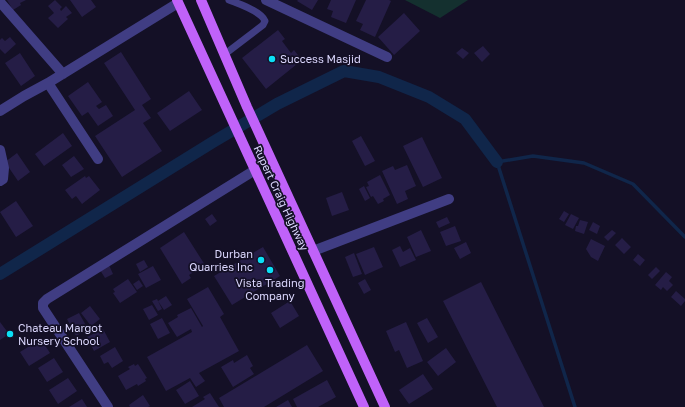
<svg xmlns="http://www.w3.org/2000/svg" width="685" height="407" viewBox="0 0 685 407" font-family="'Golos Text',sans-serif">
  <style>
    .green { fill: #14302f }
    .lines { fill: none; stroke-linecap: round; stroke-linejoin: round }
    .stream { stroke: #10264a; stroke-width: 3.5 }
    .canal { stroke: #10264a; stroke-width: 12 }
    .building { fill: #251d46 }
    .service { stroke: #403d83; stroke-width: 7 }
    .minor { stroke: #403d83; stroke-width: 10 }
    .primary { stroke: #c062f9; stroke-width: 10 }
    .poi-dot { fill: #0bdff6; stroke: #141026; stroke-width: 1.5 }
    .labels { text-anchor: middle; stroke-width: 3.5; stroke-linejoin: round; paint-order: stroke }
    .poi-label { font-size: 11px; fill: #dbd7fd; stroke: #141026; text-anchor: start }
    .street-label { font-size: 11px; fill: #dbd7fd; stroke: #141026 }
  </style>
  <rect width="100%" height="100%" fill="#141026"/>
  <path class="green" d="M405,0h63l-28,18z"/>
  <g class="lines">
    <path class="stream" d="M575,407l-78,-245 36,-6 51,7 49,21 52,53"/>
    <path class="canal" d="M0,274l213,-132 64,-38 67,-33 35,6 50,20 36,22 32,43"/>
  </g>
  <path class="building" d="M7,0h19l-6,3 1,2 -8,5z
    M55,0l7,7 -2,2 1,2 5,-5 6,7 -6,4 2,2 -10,9 -10,-10 6,-5 -6,-7z
    M70,0h21l5,7 -14,10z
    M298,0h20l-6,10 -15,-9z
    M331,0h25l-10,23 -15,-6 2,-6 -6,-2z
    M366,0h23l2,1 -16,36 -15,-7 3,-6 -7,-3z
    M404,13l16,18 -26,24 -16,-18z
    M278,30l7,9 -3,2 9,12 3,-3 8,10 -36,29 -24,-31z
    M10,37l6,7 -11,10 -5,-5v-9l2,-2 3,3z
    M483,46l7,8 -8,8 -8,-9z
    M462,48l7,5 -6,6 -7,-6z
    M121,52l30,47 -9,6 9,13 -8,5 19,28 -40,26 -27,-41 40,-26 -31,-47z
    M20,53l15,23 -14,10 -16,-23z
    M88,82l14,20 -6,4 3,3 7,-4 7,11 -15,10 -10,-14 -6,4 -14,-20z
    M189,91l13,19 -32,21 -13,-18z
    M63,133l9,13 -28,20 -9,-12z
    M361,136l14,25 -10,5 -13,-25z
    M422,137l20,41 -19,9 -20,-41z
    M17,153l13,19 -12,9 -13,-19z
    M74,156l10,13 -13,8 -9,-12z
    M407,165l9,21 -11,5 3,8 -11,5 -15,-33 11,-5 2,4z
    M380,175l10,20 -7,4 1,2 -6,3 -5,-8 -2,1 -5,-10 3,-1 -2,-4z
    M85,176l1,2 3,-2 11,14 -18,14 -6,-8 -4,3 -7,-9z
    M364,186l6,12 -5,3 -6,-12z
    M342,192l7,18 -17,6 -6,-18z
    M16,201l17,25 -17,11 -16,-25z
    M564,211l5,3 -5,8 -5,-3z
    M212,214l5,7 -7,5 -5,-7z
    M571,214l8,4 -6,11 -8,-4z
    M447,217l3,6 -11,5 -3,-6z
    M580,220l8,2 -4,12 -9,-3 1,-5h2z
    M593,222l7,4 -3,8 -8,-4z
    M455,226l6,15 -15,5 -6,-14z
    M421,230l10,21 -15,6 -9,-20z
    M612,230l4,3 -8,8 -4,-4z
    M184,232l21,33 -16,10 2,3 -9,6 -22,-36z
    M622,238l9,9 -7,7 -9,-9z
    M591,239l14,7 -7,15 -7,-4 -5,-8z
    M466,242l5,11 -11,6 -6,-11z
    M400,246l3,6 7,-4 6,12 -16,7 -8,-17z
    M263,247l17,29 -48,29 -18,-29z
    M374,247l9,20 -18,8 -9,-21z
    M354,253l8,21 -9,3 -8,-20z
    M638,254l7,6 -5,6 -7,-6z
    M144,260l4,7 -8,5 -4,-8z
    M109,265l4,9 -8,4 -5,-8z
    M153,266l8,14 -15,8 -8,-14z
    M656,267l4,4 -8,8 -4,-4z
    M666,272l6,5 -3,4 4,4 -6,6 -4,-4 -2,3 -6,-5z
    M128,279l9,13 -17,11 -7,-10 2,-1 -2,-3z
    M365,279l6,11 -7,4 -6,-11z
    M139,280l4,6 -6,4 -4,-6z
    M481,282l63,125h-47l-54,-106z
    M208,287l16,27 -4,3 19,34 -40,22 6,8 -9,6 -6,-9 -24,13 -19,-34 45,-25 -1,-3 -14,8 -9,-14 10,-6 -1,-2 14,-7 11,19 1,-1 -16,-27z
    M676,291l9,8v2l-4,5 -10,-9z
    M166,296l6,9 -8,5 -6,-9z
    M157,299l5,10 -4,2 -6,-10z
    M290,301l9,15 -19,12 -9,-15z
    M152,305l6,10 -9,5 -6,-11z
    M90,306l10,13 -9,7 -10,-13z
    M79,313l9,16 -12,7 -9,-17z
    M162,318l8,15 -12,6 -8,-15z
    M427,318l11,19 -10,6 -11,-20z
    M0,322l9,12 -9,6z
    M406,322l17,39 -16,7 -8,-18 -4,2 -9,-21z
    M103,329l7,13 -16,9 -7,-14z
    M41,339l9,14 -21,13 -9,-14z
    M307,345l16,26 -59,36h-40l-5,-9z
    M115,347l8,14 -11,7 -4,-6 -4,2 -4,-8z
    M446,348l10,14 -18,14 -11,-14z
    M247,355l6,11 -3,2 4,6 -21,13 -12,-20 12,-7 1,3z
    M54,358l9,14 -16,10 -9,-14z
    M134,364l1,2 3,-2 9,14 -2,1 1,2 -8,5 -1,-2 -11,6 -8,-14 12,-7 -2,-2z
    M423,374l10,15 -24,15 -10,-14z
    M68,378l9,13 -19,13 -9,-14z
    M327,380l9,17 -18,10h-21l-4,-8z
    M190,381l9,15 -14,8 -9,-14z
    M210,393l9,14h-27l13,-8 -2,-2z
    M143,395l7,11 -2,1h-18l-1,-2z
    M82,399l5,8h-18z
    M288,400l4,7h-16z"/>
  <g class="lines">
    <path class="service" d="M225,54l38,-29 2,-4c-4,-10 -26,-17 -36,-21"/>
    <path class="minor" d="M266,0l121,57
      M0,2l63,72
      M48,83l50,76
      M0,111l24,-15 24,-13 130,-80
      M0,150l4,18 -1,11 -3,2
      M313,251l136,-52
      M108,407l-65,-99v-5l4,-4 208,-129"/>
    <path class="primary" d="M177,0l187,407
      M201,0l46,107 138,300"/>
  </g>
  <g class="poi-dot">
    <circle cx="272" cy="59" r="4"/>
    <circle cx="261" cy="260" r="4"/>
    <circle cx="270" cy="270" r="4"/>
    <circle cx="10" cy="334" r="4"/>
  </g>
  <g class="labels">
    <g class="poi-label">
      <text x="280" y="63">Success Masjid</text>
      <text x="253" y="258" text-anchor="end">Durban<tspan x="253" dy="13">Quarries Inc</tspan></text>
      <text x="270" y="287" text-anchor="middle">Vista Trading<tspan x="270" dy="13">Company</tspan></text>
      <text x="18" y="332">Chateau Margot<tspan x="18" dy="13">Nursery School</tspan></text>
    </g>
    <g class="street-label">
      <text transform="translate(281 198) rotate(65)" y="4">Rupert Craig Highway</text>
    </g>
  </g>
</svg>
